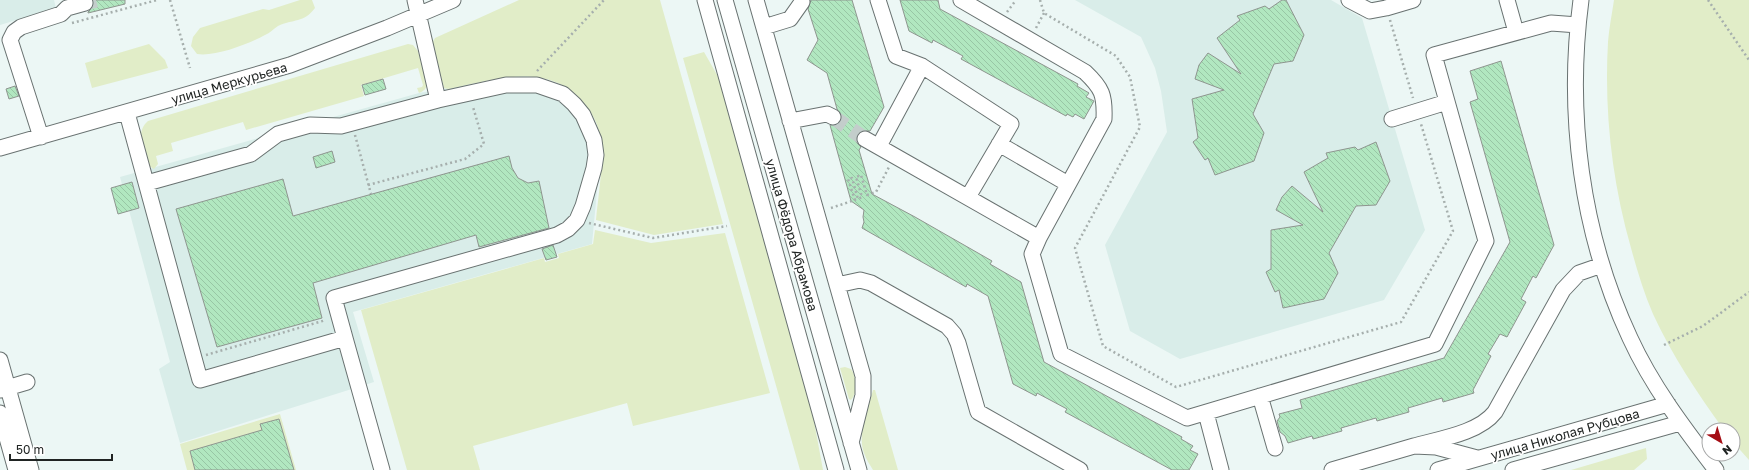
<svg xmlns="http://www.w3.org/2000/svg" width="1749" height="470" viewBox="0 0 1749 470" font-family="'Golos Text',sans-serif">
  <style>
    .built { fill: #d9ede9 }
    .grass { fill: #e1edc8 }
    .building { fill: url(#building-back-hatch); stroke: #8e958f }
    .lines { fill: none; stroke-linecap: round; stroke-linejoin: round }
    .minor-tunnel { stroke: #c3cdcb; stroke-width: 15; stroke-dasharray: 15 8; stroke-linecap: butt }
    .minor-casing { stroke: #697271; stroke-width: 17 }
    .path { stroke: #a6afad; stroke-width: 2.5; stroke-dasharray: 2 3; stroke-linecap: butt }
    .minor { stroke: #fff; stroke-width: 15 }
    .labels { text-anchor: middle; stroke-width: 3.5; stroke-linejoin: round; paint-order: stroke }
    .street-label { font-size: 13px; fill: #202423; stroke: #fff }
  </style>
  <defs>
    <pattern id="building-back-hatch" width="6" height="6" patternUnits="userSpaceOnUse"><rect width="6" height="6" fill="#b1e7c0"/><path d="M-1 5l2 2M0 0l6 6M5-1l2 2" fill="none" stroke="#98c6a5"/></pattern>
  </defs>
  <rect width="100%" height="100%" fill="#ecf7f5"/>
  <path class="built" d="M0,0h54l2,8 -56,17z
    M1075,0h256l31,18 63,212 -41,70 -204,59 -50,-28 -25,-86 62,-113 -6,-41 -6,-23 -14,-31z
    M520,76l17,1 28,10 12,8 11,13 7,13 5,14 1,13 -9,96 -239,68 21,70 -194,61 -21,-74 11,-7 -50,-185 299,-84z"/>
  <path class="grass" d="M300,0h12l3,8c-11,15 -22,11 -37,18 -5,3 -8,7 -13,9 -16,9 -50,22 -68,19l-6,-8 2,-9 7,-9 63,-19 6,1z
    M519,0h141l63,224 -69,11 -58,-15c2,-23 9,-63 4,-84 -2,-13 -9,-25 -18,-35 -35,-40 -89,-21 -134,-12l-4,-1 -12,-45 3,-5z
    M1614,0h135v460l-16,-18v-12h-9c-27,-37 -52,-75 -71,-116 -9,-21 -16,-44 -22,-66 -19,-67 -27,-136 -23,-206 1,-14 4,-28 6,-42z
    M149,44l16,16 3,8 -76,20 -7,-25z
    M408,44l5,1 5,6 9,33c-1,5 -3,7 -8,9l-2,-5 5,-1 1,-2 -5,-17 -57,17 3,11 -118,34 -3,-8 -72,21 2,8 -17,5 2,8 -4,5 -5,-3c-5,-15 -15,-33 -1,-45z
    M704,52l16,28 89,314 14,76h-23l-117,-412z
    M595,230l56,13 74,-10 45,160 -137,33 -6,-23 -154,43 7,24h-73l-46,-160 183,-52 1,4 14,-4 -1,-4 35,-10z
    M845,367l6,2c6,8 7,24 0,31l-2,-1 -9,-31z
    M873,390h2l23,80h-25c-3,-5 -7,-11 -9,-17 -7,-18 4,-44 9,-63z
    M280,414l16,56h-109l-7,-26z
    M1646,448l1,11 -13,11h-63z"/>
  <path class="building" d="M93,0h32v4l-37,9v-1l6,-6z
    M811,0h41l32,107 -14,24h-9l-5,8 1,4 4,4 -2,3 13,44 43,23 77,44 -2,3 31,18 23,80 138,75 -1,2 12,7 -3,4 8,4 -9,16h-17l-107,-58 2,-3 -30,-16 -1,3 -23,-12 -25,-88 -21,-12 -1,3 -104,-59 2,-6 -1,-5 1,-7 -13,-9 -21,-76 8,-1 4,-8 -5,-7 -10,-36 -20,-13 11,-20 -10,-31z
    M900,0h38l2,9 138,75 -1,2 12,7 -3,4 8,4 -10,18 -9,-5 -2,3 -6,-3 -1,2 -105,-57 2,-3 -30,-16 -1,3 -23,-12z
    M1282,0h4l18,35 -11,26 -19,3 -21,50 11,19 -10,28 -39,14 -7,-17 -3,2 -12,-18 5,-4 -6,-39 32,-9 -29,-11 4,-14 9,-12 33,21 -24,-36 23,-18 -3,-4 28,-10 4,3z
    M1501,61l53,184 -18,33 -3,-2 -12,23 5,3 -19,35 -7,-3 -12,20 3,2 -18,34 1,3 -31,9 -1,-4 -34,10 1,4 -32,9 -1,-3 -35,10 1,3 -29,8 -1,-3 -24,7 -3,-7 -5,-4 -3,-11 3,-4 -1,-3 23,-6 -2,-8 144,-42 66,-116 -40,-140 8,-3 -8,-28z
    M383,79l3,10 -21,6 -3,-10z
    M15,86l4,10 -10,3 -3,-10z
    M1376,142l14,39 -14,24 -20,1 -27,47 9,20 -14,26 -41,9 -4,-18 -4,2 -9,-20 5,-3v-39l32,-5 -27,-15 6,-13 10,-11 31,26 -19,-40 24,-14 -2,-5 29,-6 3,3z
    M332,151l3,11 -19,6 -3,-11z
    M509,156l3,12 6,10 10,5 11,-2 10,47 -70,19 -3,-12 -163,48 9,35 -105,29 -41,-138 107,-30 10,37z
    M132,182l7,26 -21,6 -7,-26z
    M553,245l4,12 -11,3 -4,-11z
    M279,419l15,51h-99l-5,-19 72,-21 -2,-6z"/>
  <g class="lines">
    <path class="minor-tunnel" d="M85,3l11,-3
      M833,117l32,22"/>
    <defs>
      <path id="minor" d="M415,0l23,100
        M705,0l131,470
        M725,0l134,470
        M756,0l107,376v19l-12,48
        M878,0l18,56 26,10 89,58 -43,73
        M961,0l124,72c17,16 20,23 19,47l-65,119 -7,16 29,100 126,64 248,-74 51,-103 -52,-186 117,-32 27,2
        M1349,0l21,11 16,-3 27,-8
        M1507,0l9,32
        M1581,0c-15,114 0,233 49,338 22,48 54,90 86,132
        M764,27l26,-8 12,-17
        M127,113l73,267 145,-42 -11,-40 223,-63 11,-6 9,-9 6,-14 11,-38 2,-13 -2,-15 -11,-25 -9,-11 -11,-10 -26,-9h-31l-68,15 -97,26 -31,-1 -32,9 -27,20 -104,29
        M1392,119l55,-17
        M790,121l37,-7 6,3
        M41,137l-31,-97 4,-8 7,-5 40,-13 6,-6 18,-5
        M865,139l174,99
        M999,144l69,40
        M879,146l43,-80
        M0,148l290,-83 97,-37 66,-28
        M837,285l23,-5 11,3 76,43 7,8 4,9 20,69 102,58
        M345,338l37,132
        M0,360l31,110
        M0,390l27,-8
        M1260,396l15,52
        M0,413l16,57
        M1206,413l15,57
        M1414,446c25,-7 65,-13 81,-34l68,-122 16,-17 23,-8
        M1332,470l82,-24 22,1 41,11
        M1438,470l230,-66
        M1513,470l167,-47"/>
    </defs>
    <use href="#minor" class="minor-casing"/>
    <path class="path" d="M170,0l20,68
      M1040,0l4,13 72,43 14,21 10,50 -65,121 28,98 73,41 225,-65 52,-91 -32,-107
      M1708,0l41,60
      M1007,12l9,-12
      M1390,20l23,78
      M72,23l85,-23
      M1036,28l8,-15
      M537,71l67,-71
      M355,135l16,59
      M368,185l97,-26 19,-15 -11,-37
      M831,208l24,-8 -7,-21 4,-1 6,21 4,-2 -6,-20 5,-2 6,20 9,-3 13,-25
      M589,223l64,15 74,-12
      M1664,345l39,-19 46,-34
      M206,355l120,-35"/>
    <use href="#minor" class="minor"/>
  </g>
  <g class="labels">
    <g class="street-label">
      <text transform="translate(229 83) rotate(-16)" y="5">улица Меркурьева</text>
      <text transform="translate(792 235) rotate(74)" y="5">улица Фёдора Абрамова</text>
      <text transform="translate(1565 434) rotate(-16)" y="5">улица Николая Рубцова</text>
    </g>
  </g>
  <g transform="translate(1721 442) rotate(142)"><circle r="19" fill="#ffffff" stroke="#a6a7a7"/>
  <path d="M0-3L7 15L0 10L-7 15Z" fill="#a50e15"/>
  <text y="-6" font-size="11" font-weight="bold" text-anchor="middle" fill="#202423">N</text>
  </g>
  <path d="M10 454v6h102v-6" fill="none" stroke="#202423" stroke-width="2"/>
  <text x="16" y="454" font-size="12" fill="#202423" stroke="#ffffff" stroke-width="3" paint-order="stroke">50 m</text>
</svg>
